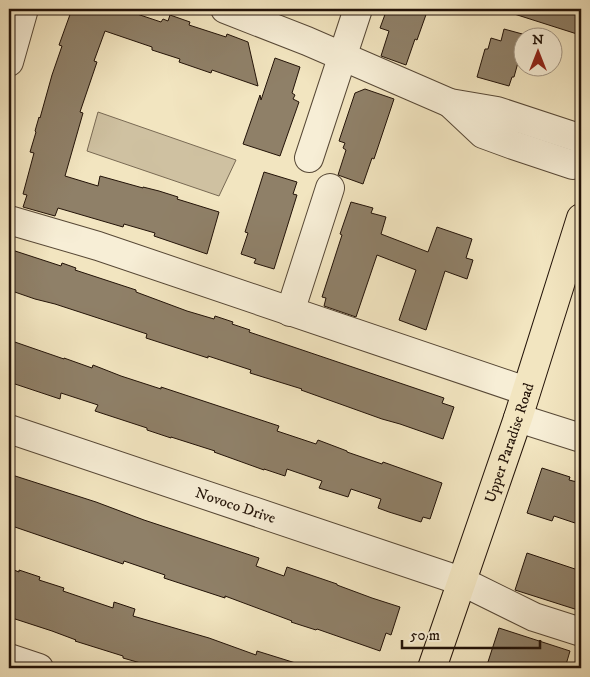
<svg xmlns="http://www.w3.org/2000/svg" width="590" height="677" viewBox="0 0 590 677" font-family="'IM FELL DW Pica',serif">
  <style>
    .green { fill: #cfc1a1; stroke: #796a54 }
    .building { fill: #8f8068; stroke: #231308 }
    .lines { fill: none; stroke-linecap: round; stroke-linejoin: round }
    .minor-casing { stroke: #574836; stroke-width: 30 }
    .major-casing { stroke: #231308; stroke-width: 30 }
    .minor { stroke: #f7eed6; stroke-width: 28 }
    .major { stroke: #f2e5c0; stroke-width: 28 }
    .labels { text-anchor: middle; stroke-width: 4.5; stroke-linejoin: round; paint-order: stroke }
    .street-label { font-size: 15px; fill: #231308; stroke: #f7eed6 }
  </style>
  <rect width="100%" height="100%" fill="#f2e5c0"/>
  <filter id="stains"><feTurbulence type="fractalNoise" baseFrequency=".004" numOctaves="4"/><feColorMatrix values="0 0 0 0 .2 0 0 0 0 .09 0 0 0 0 .02 0 0 0 .5 -.17"/></filter>
  <radialGradient id="worn" r=".72"><stop offset=".6" stop-color="#630" stop-opacity="0"/><stop offset="1" stop-color="#630" stop-opacity=".3"/></radialGradient>
  <path class="green" d="M98,112l138,48 -17,36 -132,-45z"/>
  <path class="building" d="M72,9h50l39,13 2,-3 5,2 2,-6 20,7 -1,3 37,12 1,-3 21,8 10,44 -46,-16 -1,3 -32,-11 1,-3 -28,-9v-3l-47,-16 -11,30 3,1 -17,50 3,1 -18,63 33,10 2,-10 43,12v-1l16,4 19,6 -1,2 42,13 -12,42 -53,-18 1,-3 -31,-9 -1,3 -65,-19 -3,8 -32,-9 4,-12 -4,-1 11,-41 -4,-1 6,-20 -1,-1 4,-14 1,1 12,-43 10,-29 -3,-1z
    M387,9h41l-11,31 -2,-1 -9,26 -25,-9 8,-25 -9,-3z
    M508,9h73v12l-4,13 -69,-22z
    M504,29l22,6v3h-4v10l-8,29h-2l-3,9 -32,-9 8,-28h3l3,-11 10,3z
    M275,58l25,9 -8,26 3,2 -2,4 6,3 -19,54 -37,-12 17,-49 1,5z
    M365,89l29,10 -20,60 -2,-1 -9,26 -25,-9 8,-25 -3,-2 2,-5 -6,-2 16,-48z
    M264,172l33,10 -4,12 4,1 -23,74 -20,-6 2,-4 -15,-5 7,-21 -3,-1z
    M351,202l22,6 -2,5 15,4 -5,17 47,18 9,-25 35,12 -6,19 7,2 -6,19 -22,-8 -19,59 -27,-10 17,-50 -39,-15 -21,62 -32,-11 2,-8 -4,-1 20,-62 -2,-1z
    M9,249l52,17 1,-3 14,5 -1,2 61,20v2l51,19 27,8 1,-3 18,6 -1,2 18,6 -1,2 195,66 -2,5 12,4 -11,32 -43,-15 -18,-5 -81,-29 1,-1 -52,-16 1,-3 -43,-14v2l-62,-20 1,-4 -92,-30 -20,-5 -26,-9z
    M9,340l55,19v-1l28,10 1,-3 28,11 40,13v-2l118,39 -2,5 39,13 2,-4 29,11v1l35,12 1,-2 59,21 -12,36 -7,-2 -2,5 -32,-10 -11,-4 3,-9 -30,-10 -3,8 -19,-6 -10,-3 3,-7 -35,-12 -2,7 -21,-7v1l-50,-18 1,-1 -44,-14v1l-24,-8v-2l-52,-17 3,-6 -37,-12 -1,6 -51,-17z
    M542,468l28,9 -1,3 12,3v42l-27,-9 -2,5 -25,-8z
    M9,474l87,28 48,18 115,38 -3,8 28,10 3,-9 50,17v1l35,13 28,9 -9,28 -5,-2 -6,18 -63,-22 -1,1 -25,-8 1,-1 -67,-25v2l-61,-20 1,-3 -41,-14 -1,3 -114,-39z
    M527,553l54,18v40l-66,-21z
    M9,568l10,4v-2l21,7 -1,3 25,8 -1,3 50,17 1,-6 21,7 -2,7 76,22 47,17 1,-4 45,14v3h-144l-35,-10v-2l-48,-15 1,-1 -24,-9 -43,-14z
    M499,628l71,23 -5,17h-79z"/>
  <g class="lines">
    <defs>
      <g id="minor">
        <path d="M225,9l82,32 143,62 47,8 82,27 2,3"/>
        <path d="M9,62l15,-53"/>
        <path d="M450,103l33,31 30,11 60,20 8,-2"/>
        <path d="M309,158l49,-149"/>
        <path d="M9,220l89,26 428,145"/>
        <path d="M290,312l40,-124"/>
        <path d="M518,418l63,20"/>
        <path id="s1" d="M9,429l452,152 73,36 47,15"/>
        <path d="M9,658l30,10"/>
      </g>
      <g id="major">
        <path id="s2" d="M432,668l86,-250 63,-200"/>
      </g>
    </defs>
    <use href="#minor" class="minor-casing"/>
    <use href="#major" class="major-casing"/>
    <use href="#minor" class="minor"/>
    <use href="#major" class="major"/>
  </g>
  <g class="labels">
    <g class="street-label">
      <text dy="5" stroke="none"><textPath href="#s2" startOffset="238">Upper Paradise Road</textPath></text>
      <text dy="5" stroke="none"><textPath href="#s1" startOffset="239">Novoco Drive</textPath></text>
    </g>
  </g>
  <rect width="590" height="677" fill="none" stroke="#f2e5c0" stroke-width="30"/>
  <rect x="10" y="10" width="570" height="657" fill="none" stroke="#231308" stroke-width="2.5"/>
  <rect x="15" y="15" width="560" height="647" fill="none" stroke="#231308"/>
  <g transform="translate(538 52)"><circle r="24" fill="#f7eed6" stroke="#a29684"/>
  <path d="M0-4L9 19L0 12L-9 19Z" fill="#8f2418"/>
  <text y="-8" font-size="14" font-weight="bold" text-anchor="middle" fill="#231308">N</text>
  </g>
  <path d="M402 640v8h138v-8" fill="none" stroke="#231308" stroke-width="2.5"/>
  <text x="410" y="640" font-size="15" fill="#231308" stroke="#f7eed6" stroke-width="4" paint-order="stroke">50 m</text>
  <rect width="100%" height="100%" filter="url(#stains)"/>
  <rect width="100%" height="100%" fill="url(#worn)"/>
</svg>
